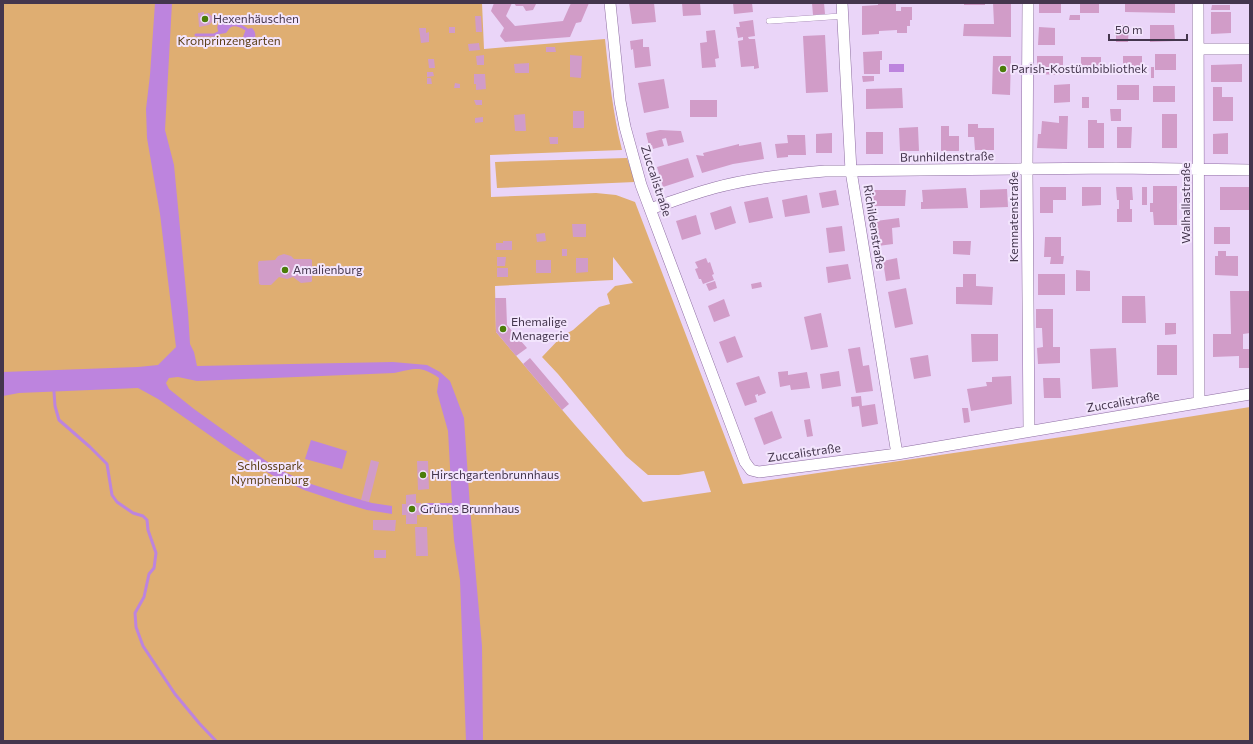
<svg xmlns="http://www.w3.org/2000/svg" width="1253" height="744" viewBox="0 0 1253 744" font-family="Commissioner,sans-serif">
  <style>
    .green { fill: #dfae72; fill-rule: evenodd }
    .water { fill: #bd84de }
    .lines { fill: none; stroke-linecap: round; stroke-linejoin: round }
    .stream { stroke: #bd84de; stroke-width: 3 }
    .building { fill: #d19cc8 }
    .lane-casing { stroke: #8d6da1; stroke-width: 6 }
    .street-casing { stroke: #8d6da1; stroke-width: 12 }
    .lane { stroke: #fff; stroke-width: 5.5 }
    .street { stroke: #fff; stroke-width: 11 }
    .poi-dot { fill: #4b7d0a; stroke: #f3e5fd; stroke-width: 1.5 }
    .labels { text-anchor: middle; stroke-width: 4; stroke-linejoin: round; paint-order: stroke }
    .poi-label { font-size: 12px; fill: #44364d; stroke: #f3e5fd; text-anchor: start }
    .park-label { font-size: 12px; fill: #5a3d14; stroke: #f3e5fd }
    .street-label { font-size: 12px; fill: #44364d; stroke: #f3e5fd }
  </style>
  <rect width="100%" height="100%" fill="#ead5f8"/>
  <path class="green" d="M3,3h479l2,46 121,-10c4,38 8,75 17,111l-132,5 1,42 105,-4 20,2 19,7 108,282 332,-49 175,-28v334h-1247zM613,257l20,26 -18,3 -8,8 3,10 -11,3 -26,23 -11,6 -20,21 16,17 68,82 22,19h31l25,-4 7,21 -68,10 -68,-77 -79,-93 -1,-46 118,-6z
    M627,158l8,24 -138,6 -2,-26z"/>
  <path class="water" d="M155,3h17l-7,127 9,35 14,147 2,32 4,8 3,14 196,-4 34,3 13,7 10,9 14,37 6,90 12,138 1,95h-17l-6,-161 -6,-40 -2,-28h-25l-4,-2v-3l3,-4h26l-4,-72 -11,-39 2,-14c-19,-13 -24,-9 -45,-5l-197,8 -19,-4 -9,1 -3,5 3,6 25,20 82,59 32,15 37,12 27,8 20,3v8l-25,-4 -24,-7 -39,-13 -32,-15 -40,-24 -74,-52 -20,-11 -119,5 -16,3v-24l135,-5 20,-2 18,-18 -16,-133 -13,-76 -1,-29 4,-34z
    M228,17l4,4 1,3 -7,9 -6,1c-6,-8 -1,-14 8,-17z
    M252,28c6,6 4,15 -6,14l-3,-5 3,-8z
    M889,64h15v8h-15z
    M311,440l36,11 -5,18 -37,-10z"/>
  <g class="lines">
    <path class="stream" d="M230,26c5,-3 11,0 16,3
      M196,35h18l8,-4
      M54,392l1,14 4,14 31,27 17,17 5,31 5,7 16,11 10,3 4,4 1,10 8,23 -2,15 -5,6 -5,23 -9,16 1,14 7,19 32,48 24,29 17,18"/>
  </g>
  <path class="building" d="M494,3h18l-6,13 9,10 48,-5 8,-18h18l-8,19 -5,1 -6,14 -65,5 -5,-6 4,-8 -13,-17z
    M514,3h21l1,1 -3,6 -7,1 -3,-5h-7z
    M629,3h25l2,19 -24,2z
    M682,3h18l1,12 -18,1z
    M733,3h19l1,9 -19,2z
    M812,3h12l1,11 -12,1z
    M878,3h18v8h5v-4h11v13h-2v6h-3v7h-10v-3l-18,1v3l-17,1v-29l16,-1z
    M964,3h21v2h-21z
    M993,3h18v34l-48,-1 1,-12h30z
    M1039,3h22v10h-22z
    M1080,3h19v10h-19z
    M1125,3h50v10l-50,-1z
    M1212,5h18v5h-19z
    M204,12v2l4,-1 4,3v6l-3,3 -10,2 -1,-14z
    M1211,12h20v21l-20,1z
    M1070,15h10v5h-11z
    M475,16h6l1,16h-6z
    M753,20l2,16 -7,1 1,2h6l4,29 -5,1v-3l-13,1 -3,-26 5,-1v-3l-5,1 -2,-11h4l-1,-5z
    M1116,25h13l-1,17h-12z
    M1150,25h24l1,16 -25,1z
    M449,27h6v6h-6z
    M1039,27l16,1v17h-17z
    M419,28h7v5l3,-1v10l-8,1z
    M715,30l4,28 -4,1 1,8 -14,1 -2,-25 7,-1 -1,-11z
    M825,35l3,57 -22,1 -3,-57z
    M643,39v8h6l2,19 -16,2 -2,-19 -2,1 -1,-9z
    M479,43l1,7 -11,1 -1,-7z
    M546,47h9l1,5h-10z
    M882,51v9h-2v14h-16l-1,-22z
    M1155,54h21v16h-21z
    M484,55v10h-7l-1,-9z
    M570,55l12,1 -1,22 -11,-1z
    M993,56h18l-1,39 -18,-1z
    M1037,56h26v19l-26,-1z
    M1123,56h19v14h-8v4h-11z
    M1081,57h20v16h-20z
    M428,59h6l1,9h-6z
    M529,63v10h-14l-1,-9z
    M1242,64v18h-31v-17z
    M1151,67h3v11h-3z
    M427,72h6l1,4 -7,1z
    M474,74h11l1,15 -10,1v-6h-2z
    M862,76h12v5l-11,1z
    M427,78h4l1,6h-5z
    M664,79l5,29 -25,5 -6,-30z
    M455,83l5,1v4h-6z
    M1070,84v18l-16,1v-18z
    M1117,85h22v15h-22z
    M1153,86h22v16h-22z
    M1213,87h9v10h11v24h-20z
    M902,88l1,20 -37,1v-20z
    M1082,97h7v11h-7z
    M474,100h8v5h-6z
    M690,100h27v17h-27z
    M1110,109h11v12h-10z
    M573,111h11v17h-11z
    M525,114l1,17h-11l-1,-16z
    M1162,114h15v34h-15z
    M1059,116h9l-1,33 -30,-1 1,-14h3l1,-13 17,2z
    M483,117v5l-8,1v-5z
    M1088,120h9v3h7v25h-16z
    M968,124h10v4h16v22h-19l-1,-13h-6z
    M941,126h8v10h10v15h-18z
    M918,127l1,24h-19l-1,-23z
    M1117,127h15l-1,21h-14z
    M660,130l21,1 3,11 -16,4 -2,-8 -4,1 2,7 -11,3 -1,-4 -3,1 -3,-13z
    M866,132h17v22h-17z
    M832,133v20h-16v-19z
    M1228,133v21h-15v-20z
    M787,135h18l1,20h-18v2l-11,1 -2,-14 13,-1z
    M549,137h9v7h-8z
    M761,142l3,17 -31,5 -31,9 -6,-18 8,1 -1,-3 36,-9v2z
    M688,158l6,19 -31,10 -6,-20z
    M1153,186h24v39h-23l-1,-13h-3v-9h3z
    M1040,187h26v13h-13v13h-13z
    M1082,187h19v18l-19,1z
    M1116,187h16l1,13h-3v9h2v13h-15v-13h2v-9h-2z
    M1142,187h5v18h-5z
    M1220,187h30v23h-30z
    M966,188l2,20 -47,1v-7h2l-1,-12z
    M1007,189l1,18 -28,1v-18z
    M836,190l3,15 -17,3 -3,-15z
    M873,190h33l-1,16h-32z
    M807,195l3,18 -25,4 -3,-17z
    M768,197l5,21 -24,5 -5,-21z
    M731,206l5,17 -21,7 -5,-17z
    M696,215l5,19 -19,6 -6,-19z
    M899,218l1,9 -8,1 1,16 -15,2 -2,-25z
    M572,224h14v13h-13z
    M842,226l3,25 -16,2 -3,-25z
    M1214,227h16v17h-16z
    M545,233l1,8 -9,1 -1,-8z
    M1045,237h16v19h3l-1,8h-13l1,-7h-7z
    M503,241h9v9h-16v-7h7z
    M953,241h18l-1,14 -17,-1z
    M562,249h5v7h-5z
    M1218,251h8v5h12v20l-23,-1v-19h3z
    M284,254l7,2 3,3h16l2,1v21l-1,1 -10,1 -8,-6 -6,2 -8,-2 -8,8h-10l-2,-1 -1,-21 1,-2 16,-1 3,-4z
    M497,257h9l-1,9h-8z
    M576,258h12v14l-12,1z
    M706,258l2,5 2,-1 4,12 -2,1 2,5 -11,4 -2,-5h-2l-4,-10 3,-1 -3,-6z
    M897,258l3,21 -14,2 -3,-20z
    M536,260h15v13h-15z
    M848,264l3,15 -23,4 -2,-16z
    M497,268h11v9h-11z
    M1076,270l14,1v20h-14z
    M963,274h13v12l17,1 -1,18 -36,-1v-17h7z
    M1038,274h27v21h-27z
    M715,281l2,7 -8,3 -3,-7z
    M761,282l1,5 -10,2 -1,-5z
    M906,288l7,36 -18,4 -7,-36z
    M1230,291h20v42l-7,1v15h7v19h-11v-12l-26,1v-23h18z
    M1122,296h23l1,27h-24z
    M495,298h11l1,27 20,23 -11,8 -20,-24z
    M724,299l6,17 -16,6 -6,-16z
    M1036,309h17v38h7v16l-22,1 -1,-16 6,-1 -1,-19h-6z
    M821,313l7,34 -17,3 -7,-33z
    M1165,323h11v11l-11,1z
    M971,334h27v27l-26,1z
    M735,336l8,21 -16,6 -8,-21z
    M1157,345h20v30h-20z
    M860,347l3,19 6,-1 4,26 -17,2 -8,-44z
    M1116,348l2,39 -26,2 -2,-40z
    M928,355l3,21 -17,3 -4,-21z
    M530,358l39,46 -7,6 -39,-46z
    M788,371v4l19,-3 3,16 -19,2 -1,-5 -10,2 -2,-15z
    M839,371l2,15 -19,3 -2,-15z
    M759,376l7,17 -8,3v-2l-3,1 2,7 -12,4 -9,-23z
    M1011,376l1,28 -41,7 -4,-22 20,-3 -1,-4h6v-5z
    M1043,378h17l1,20h-17z
    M861,396l1,10 13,-2 3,20 -16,3 -3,-21 -7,1 -1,-10z
    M962,408h6l2,14 -6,1z
    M772,411l10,27 -18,7 -10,-27z
    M810,419l3,17 -6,1 -3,-17z
    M371,460l8,2 -10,40 -8,-2z
    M417,461h11l1,28 -11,1z
    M416,494v9h5v12h-4v9h-11v-9h-4v-11h4v-9z
    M373,520h23l-1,11 -22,-1z
    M415,527h12l1,29h-12z
    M374,550h12v8h-12z"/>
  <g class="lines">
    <defs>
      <path id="lane" d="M769,21l74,-5"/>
      <path id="street" d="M610,3l10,98 5,26 16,58 104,277 6,8 8,2 138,-18 353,-60
        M842,3l9,168 46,283
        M1028,3l-1,167 2,261
        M1198,3l1,399
        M1198,49h52
        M650,209c21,-7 42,-15 64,-21 37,-10 74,-14 111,-17l291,-3 134,2"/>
    </defs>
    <use href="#lane" class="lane-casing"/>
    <use href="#street" class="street-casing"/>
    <use href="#lane" class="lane"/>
    <use href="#street" class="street"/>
  </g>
  <g class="poi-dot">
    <circle cx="205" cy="19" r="4"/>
    <circle cx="1003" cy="69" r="4"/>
    <circle cx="285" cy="270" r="4"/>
    <circle cx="503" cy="329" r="4"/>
    <circle cx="423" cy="475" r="4"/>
    <circle cx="412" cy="509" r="4"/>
  </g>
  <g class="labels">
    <g class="poi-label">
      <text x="213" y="23">Hexenhäuschen</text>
      <text x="1011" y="73">Parish-Kostümbibliothek</text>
      <text x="293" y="274">Amalienburg</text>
      <text x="511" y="326">Ehemalige<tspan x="511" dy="14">Menagerie</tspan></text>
      <text x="431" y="479">Hirschgartenbrunnhaus</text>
      <text x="420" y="513">Grünes Brunnhaus</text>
    </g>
    <g class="park-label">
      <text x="229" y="45">Kronprinzengarten</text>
      <text x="270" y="470">Schlosspark<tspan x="270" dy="14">Nymphenburg</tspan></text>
    </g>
    <g class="street-label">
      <text transform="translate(947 157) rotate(-1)" y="4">Brunhildenstraße</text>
      <text transform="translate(656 181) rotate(72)" y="4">Zuccalistraße</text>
      <text transform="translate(1186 203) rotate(-90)" y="4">Walhallastraße</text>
      <text transform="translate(1014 217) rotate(-90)" y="4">Kemnatenstraße</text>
      <text transform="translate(874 227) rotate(81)" y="4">Richildenstraße</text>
      <text transform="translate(1123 402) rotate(-10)" y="4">Zuccalistraße</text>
      <text transform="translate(804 453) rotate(-8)" y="4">Zuccalistraße</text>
    </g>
  </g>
  <rect width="1253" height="744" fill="none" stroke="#44364d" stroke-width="8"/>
  <path d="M1109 34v6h78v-6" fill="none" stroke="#44364d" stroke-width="2"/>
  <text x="1115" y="34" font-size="12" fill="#44364d" stroke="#f3e5fd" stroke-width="3" paint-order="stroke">50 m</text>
</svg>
